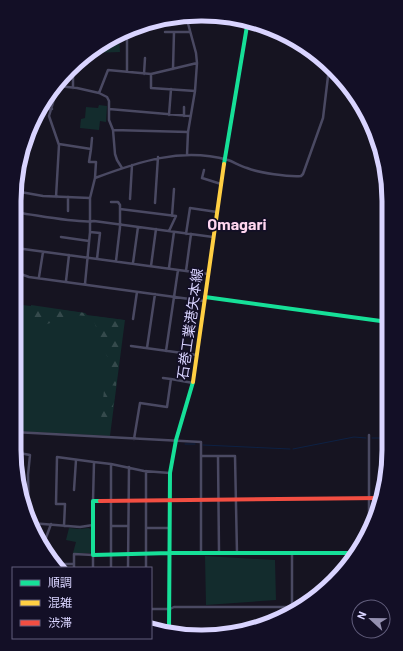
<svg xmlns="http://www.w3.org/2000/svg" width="403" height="651" viewBox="0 0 403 651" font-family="Barlow,'Noto Sans JP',sans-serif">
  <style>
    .green { fill: #132c2d }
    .forest { fill: url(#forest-firs) }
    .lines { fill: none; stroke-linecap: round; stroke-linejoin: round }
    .stream { stroke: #0d2144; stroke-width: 1 }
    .street { stroke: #4a4962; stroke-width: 2.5 }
    .fast { stroke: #16e098; stroke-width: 4 }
    .slow { stroke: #ffcf43; stroke-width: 4 }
    .jam { stroke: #f24e42; stroke-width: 4 }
    .labels { text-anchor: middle; stroke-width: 3.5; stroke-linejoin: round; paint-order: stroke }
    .street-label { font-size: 14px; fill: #d9d4ff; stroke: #130f26 }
    .quarter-label { font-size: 16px; font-weight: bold; fill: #ffd6f0; stroke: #130f26 }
    .rim { fill: none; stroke: #d9d4ff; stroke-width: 5 }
  </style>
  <defs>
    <pattern id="forest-firs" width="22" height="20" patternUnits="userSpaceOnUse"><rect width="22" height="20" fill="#132c2d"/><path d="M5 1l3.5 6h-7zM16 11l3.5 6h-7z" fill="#354a4c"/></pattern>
  </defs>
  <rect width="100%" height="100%" fill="#161421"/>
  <path class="green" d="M119,35l1,17 -28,1 16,-14z
    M99,105l8,1 -1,16 -6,-1 -1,9 -19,-2 1,-9 4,-1 1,-11 12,1z
    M15,304l70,9 2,2 38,5 -15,116 -96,-5z
    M69,528l10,1 10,-1 2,2 1,21 -2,2h-17l3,-11 -10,-2z
    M205,556l70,4 1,40 -70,5z"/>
  <path class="forest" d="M31,305l54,8 1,3 -11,-1 -31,10 -3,-1 -11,-10z
    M92,316l31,4 -7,66 -11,-2 6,-11v-6z
    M104,390l11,2 -4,30 -5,1 -2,-4h-3z"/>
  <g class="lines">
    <path class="stream" d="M372,438h11
      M185,444h10
      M203,445l87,4
      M293,449l61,-12 12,1"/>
    <path class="street" d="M186,16l10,37 1,10 -2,28 -7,41 -1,23
      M165,32h9
      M173,69l1,-37h16
      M127,71v-39
      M144,74l1,-16
      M151,74v14l44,3
      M56,85l2,1 19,2 22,5 8,4 2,4v19l4,10 2,24 2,6 5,8
      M73,88v-19
      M99,93l9,-23 43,4 46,-11
      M40,109h12
      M109,109l81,7
      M169,115l2,-26
      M184,116v-9
      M113,130l75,2
      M59,144l32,5 -2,13h7l-1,16
      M91,149l1,-11
      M204,170l-2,8 19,6
      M15,191l28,5 47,2 5,-20c43,-16 86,-31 133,-18 6,2 12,6 19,8 12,5 42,9 54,8l2,-2 20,-56 6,-50
      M56,197l3,-52 -10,-29 9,-30
      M68,197v14
      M130,199l2,-34
      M111,202h7l2,3v22l-4,34
      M155,203l3,-46
      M120,209l56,7 -7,15
      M20,213c16,2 61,11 74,8l119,16
      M172,216l2,-27
      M90,232l10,1 -3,26
      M186,234l4,-26 27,4
      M61,237l28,4
      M16,248l192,26
      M15,256l5,-43v-52
      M133,263l5,-36
      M151,266l5,-37
      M169,268l5,-36
      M186,271l5,-37
      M15,272l14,5 175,24
      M39,277l4,-25
      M66,281l3,-26
      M85,284l5,-52v-34
      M133,319l4,-27
      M131,346l66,9
      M147,348l8,-54
      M166,351l12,-81
      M163,378l8,1
      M14,432l187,10v111
      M385,435v46
      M134,439l6,-36 27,4 4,-28 22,4
      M14,452l16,3 -2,20 1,45
      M201,456h34l2,97
      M218,456l1,96
      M146,471v97
      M74,490l2,-30
      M93,501l1,-39 17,2
      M31,523l49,4 13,-2
      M64,526l1,-22h-9l1,-47 37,5
      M111,526h17
      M146,528h23
      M369,531v-96
      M43,546l8,-22
      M292,553v59
      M59,568v-4h15
      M74,568v-14l19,1v13
      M111,568v-104l33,7 26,2
      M128,568l1,-101
      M151,609h19l4,-2h128"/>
    <path class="fast" d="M224,164l24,-144
      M205,297l183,25
      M100,501h-7v54l77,-2h187
      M169,632l1,-159 6,-33 17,-58"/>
    <path class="slow" d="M193,382l31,-218"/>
    <path class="jam" d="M100,501l281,-3"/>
  </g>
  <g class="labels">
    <g class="street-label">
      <text transform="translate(190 324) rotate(-82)" y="5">石巻工業港矢本線</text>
    </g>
    <g class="quarter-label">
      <text x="237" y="230">Omagari</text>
    </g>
  </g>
  <path d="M0 0H403V651H0ZM201 21H202A180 180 0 0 1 382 201V450A180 180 0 0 1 202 630H201A180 180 0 0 1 21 450V201A180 180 0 0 1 201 21Z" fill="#130f26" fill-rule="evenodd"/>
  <path class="rim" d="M201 21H202A180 180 0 0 1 382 201V450A180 180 0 0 1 202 630H201A180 180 0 0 1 21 450V201A180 180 0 0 1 201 21Z"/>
  <rect x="12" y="567" width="140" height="72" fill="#130f26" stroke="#625e7d"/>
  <rect x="20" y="580" width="20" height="6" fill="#16e098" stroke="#625e7d"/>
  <text x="48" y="587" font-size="12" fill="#d9d4ff">順調</text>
  <rect x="20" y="600" width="20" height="6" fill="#ffcf43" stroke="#625e7d"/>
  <text x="48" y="607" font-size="12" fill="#d9d4ff">混雑</text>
  <rect x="20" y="620" width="20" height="6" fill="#f24e42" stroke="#625e7d"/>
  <text x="48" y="627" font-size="12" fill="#d9d4ff">渋滞</text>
  <g transform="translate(371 619) rotate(292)"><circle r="19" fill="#130f26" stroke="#625e7d"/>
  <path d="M0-3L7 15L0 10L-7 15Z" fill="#9591b1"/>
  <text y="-6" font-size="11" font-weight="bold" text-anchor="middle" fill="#d9d4ff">N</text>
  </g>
</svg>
